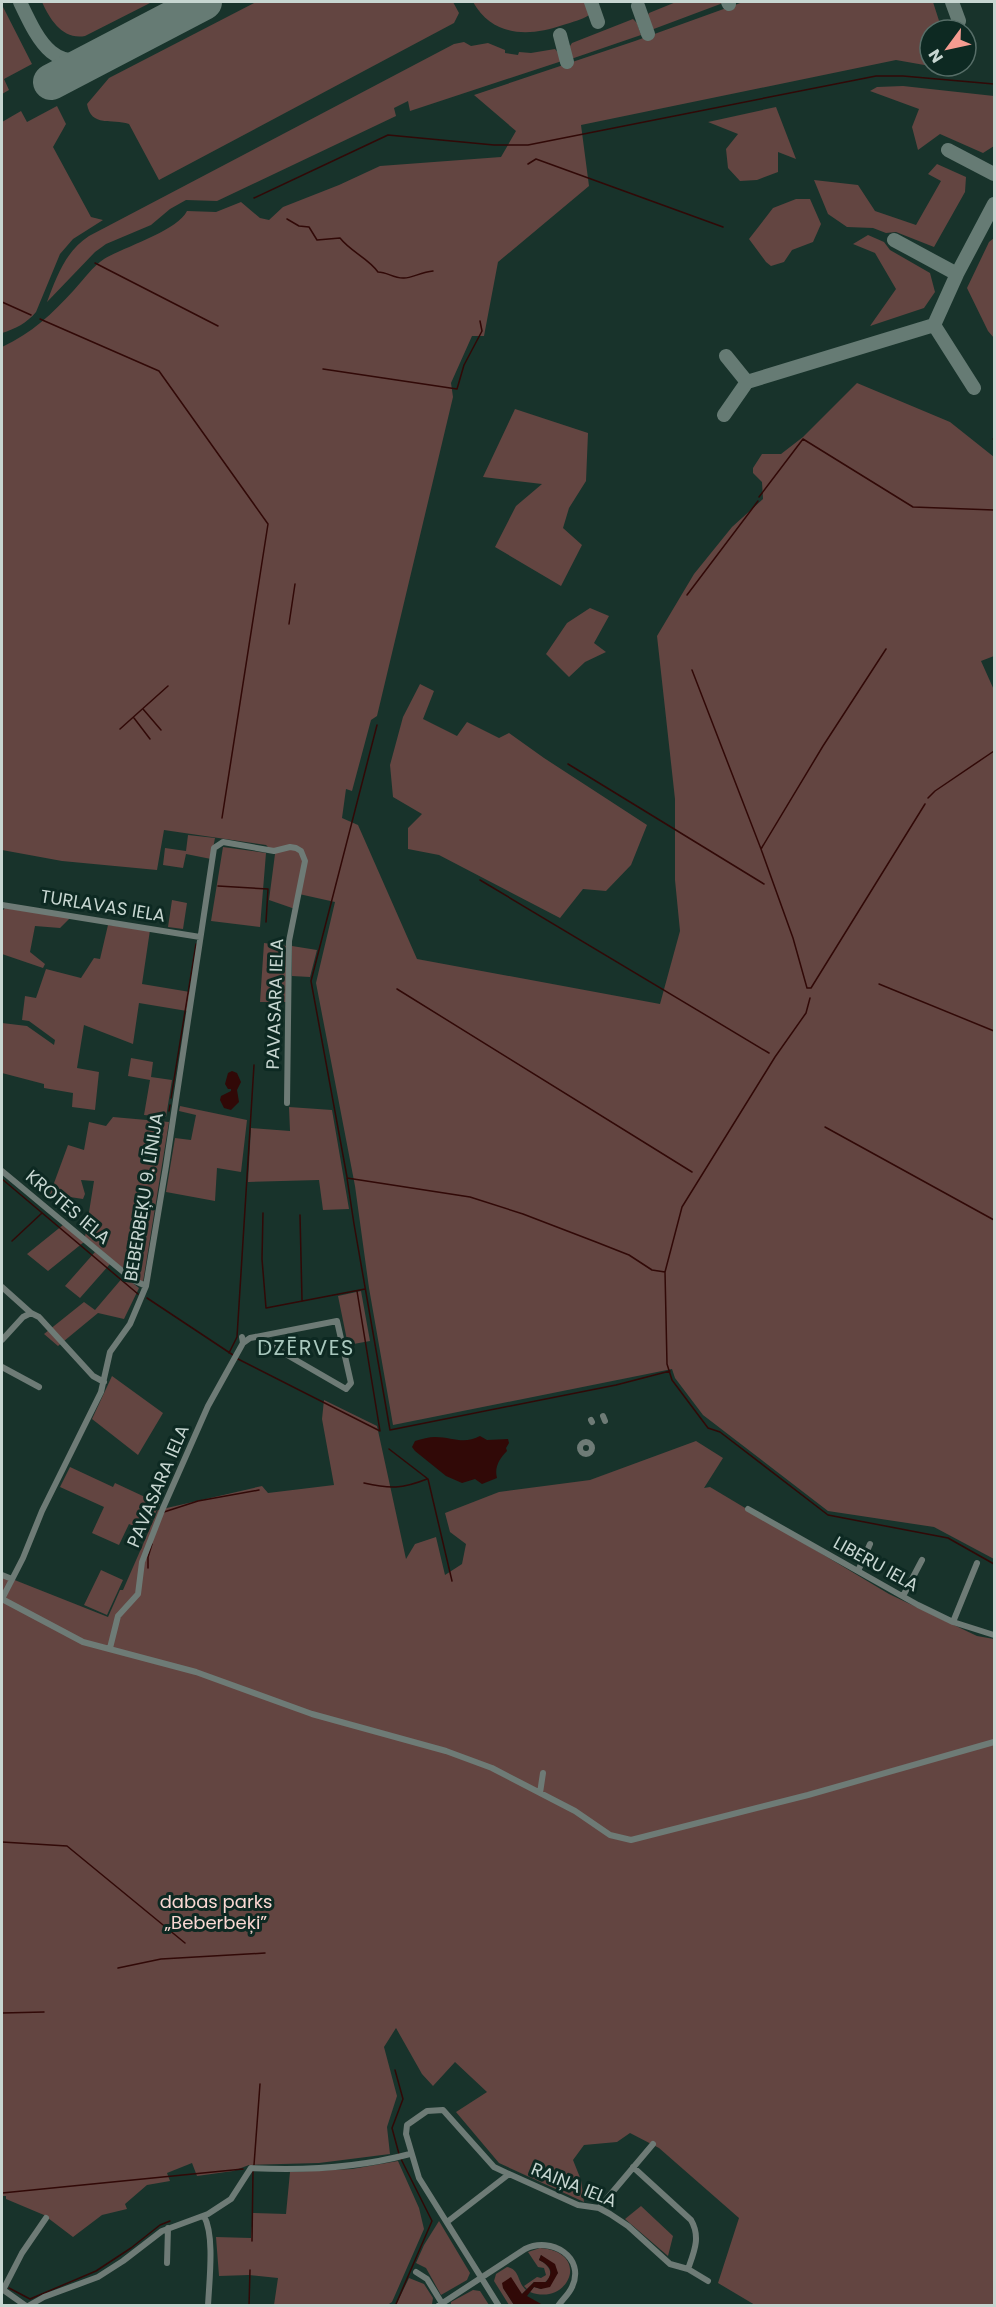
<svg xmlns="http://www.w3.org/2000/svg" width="996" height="2307" viewBox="0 0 996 2307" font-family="Poppins,sans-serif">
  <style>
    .green { fill: #634541 }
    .water { fill: #310907 }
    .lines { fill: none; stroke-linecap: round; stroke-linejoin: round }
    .stream { stroke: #310907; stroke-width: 1.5 }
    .taxiway { stroke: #667b74; stroke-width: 14 }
    .runway { stroke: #667b74; stroke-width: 36 }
    .minor { stroke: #6e7b76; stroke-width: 6 }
    .labels { text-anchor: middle; stroke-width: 6; stroke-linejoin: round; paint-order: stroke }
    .street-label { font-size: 18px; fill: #c7d6d1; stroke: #0d2922 }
    .park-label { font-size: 18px; fill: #f9d7d2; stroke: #0d2922 }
    .quarter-label { font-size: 21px; letter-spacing: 1.5px; fill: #a9c8be; stroke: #0d2922 }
  </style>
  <rect width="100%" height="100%" fill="#18332b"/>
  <path class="green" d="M42,2h110l-67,34c-22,4 -35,-16 -43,-34z
    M256,2h197l6,11 -5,10 -295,157 -30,-56c-17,-6 -38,4 -42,-20l22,-26z
    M473,2h112l4,13c-7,5 -17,7 -26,10 -34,12 -70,12 -90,-23z
    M676,2h47v1l-72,27 -5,-11 3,-6z
    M743,2h190l9,28h-12v36l-34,-6 -315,65 8,61 -91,76 -14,74h-12l-21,47 2,14 -76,319 -6,4 -19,71 -6,-2 -4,29 16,7 59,134 243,45 20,-73 -5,-51v-81l-18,-163 37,-62 38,-47 31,-28 -1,-17 -9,-9v-5l9,-14h19l22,-17 54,-54 93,39 44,35v199l-13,5 13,29v869l-60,-32 -106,-16 -125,-96 -28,-37 -3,-9 -279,56 -24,-137 -14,-102 -39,-203 19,-81 -36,-8 -4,15 -26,-9 6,-46 -9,-9 -102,-15 -7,40 -95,-9 -60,-11v-503c30,-14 50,-33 72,-57 9,-10 19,-24 30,-31 20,-12 73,-28 83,-48l29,1 25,-10 19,16 9,2 14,-13 56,-22 41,-19 121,-9 15,-26 -42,-36 161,-54z
    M2,5l30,59 -28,15 5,11 -7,4z
    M633,19l4,4 4,12 -70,24 -3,-10 4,-6z
    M464,42l7,4 17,-3 17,7v3l13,2 1,-3 12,1 24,-4 5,6 2,6 -152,50 -2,-10 -14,7 2,8 -179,85 -31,-1 -16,9 -19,16 -45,19 -11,8 -48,50c10,-26 18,-50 42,-66l365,-192z
    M903,86l91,10v50l-11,7 -43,-19 -22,16 -6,-23 7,-18 -49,-18 7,-4z
    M57,106l9,18 -13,23 38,70 12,3 -30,19 -13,15 -24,58c-9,11 -21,17 -34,21v-211l19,-11 6,11z
    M776,107l20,52 -18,-7v20l-21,8 -17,1 -12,-13 -2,-19 12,-15 -30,-12z
    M937,164l29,13 -1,15 -31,55 -38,-15 -10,1 -13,-5 -26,-1 -19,-13 -14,-34 44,5 17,26 41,14 25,-44 -13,-7z
    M796,199h14l11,25 -8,18 -21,8 -8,12 -13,4 -5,-4 -17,-23 24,-31z
    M868,235l16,7 6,8 40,23 5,19 -11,16 -54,18 26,-37 -21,-36 -22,-9z
    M994,238v100l-6,-7 -21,-43 22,-46z
    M515,409l73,24 -2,48 -17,27 -6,20 19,17 -21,41 -66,-39 21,-41 26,-22 -59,-7z
    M590,608l19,8 -15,27 12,9 -21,10 -16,15 -23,-23 21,-31z
    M420,684l14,7 -11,28 34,17 10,-14 32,16 10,-5 35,25 103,67 -16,40 -25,26 -23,-2 -23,29 -121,-63 -31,-6v-21l14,-14 -29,-17 -3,-32 13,-48z
    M188,835l27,3 -4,21 -25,-5 -3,14 -20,-3 2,-17 21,3z
    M223,847l43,6 -6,74 -49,-6z
    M172,900l15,3 -4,26 -15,-2z
    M5,908l65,10 -10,10 -25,-2 -5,26 15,12 -2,4 -41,-14v-43z
    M108,925l42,5 -8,54 48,8 -3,19 -48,-8 -6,41 -49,-19 -7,43 22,4 -4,38 -23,-3 1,-14 -29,-5v-4l-42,-11v-50l25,3 27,19 1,-5 -26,-19 -7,-1 3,-24 11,2 10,-29 35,9 13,-20 6,1z
    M264,943l23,3 -1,56h-26z
    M292,946l25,4 -7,27 -18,-1z
    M131,1058l22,4 -2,15 21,3 -6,37 -22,-2 6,-35 -22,-4z
    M180,1106l67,14 -6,52 -24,-4 -2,33 -49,-9 9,-54 16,2 5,-25 -17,-4z
    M289,1107l43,3 17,99 -26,1 -4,-30 -71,2 3,-54 39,3z
    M113,1117l56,5 -26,160 -6,-2 -52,-43 9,-56 -13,-1 4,14 -2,5 -33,-5 18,-49 16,5 5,-28 17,4z
    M63,1225l21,17 -36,29 -21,-17z
    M95,1252l15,12 -30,34 -15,-12z
    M124,1276l15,12 -15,31 -26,-6 -40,33 -14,-12 40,-32 11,8z
    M361,1291l9,50 -22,4 -10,-49z
    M112,1376l51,37 -25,42 -46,-36z
    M324,1400l53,26 29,133 9,-15 21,-7 9,38 17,-11 4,-20 -16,-12 -5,-19 54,-21 91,-12 106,-39 27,17 -19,30 6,-1 179,107 88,42 17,3v666h-239l-37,-22 21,-65 -80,-70 -29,-15 -13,9 -33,3 -11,15 8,20 3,22 -85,-39 -43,-51 31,-20 -32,-30 -22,24 -11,-12 -26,-46 -12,19 13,49 -10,31 3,27 -71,9 -70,2 -16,6 -36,5 -5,-13 -25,10 3,8 -23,4 -22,19 2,5 -25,6 -29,22 -29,-22 -38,-16v-3h-4v-621l106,42 12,-27h3l35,-80 104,-24 6,7 66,-8 -12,-66z
    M70,1467l43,20 2,-4 45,21 -14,27 -17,-7 -10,21 -27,-12 12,-26 -44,-20z
    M101,1570l22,10 -16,35 -23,-10z
    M398,2161l21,47 5,21 -32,73 -6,4 -112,-1 4,-27 -29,-3 -30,1 -3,-39 35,1 2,-25 33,1 4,-42 62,-3z
    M641,2206l32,30 -5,20 -43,-37z
    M439,2221l31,52 -3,7 -26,15 -15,-27 -10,-5 8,-18z
    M540,2248c52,4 29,59 -10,44l4,-5 7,2 17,-16 -17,-18 -2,5c10,5 17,14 5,23l-10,-1 -7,7 -3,-3 13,-9 4,1 5,-3 -2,-7 -6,-1 -10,-15z
    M507,2267c13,2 10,15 19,23l-4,4 -19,-6 11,17h-5l-15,-24 2,-7z
    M409,2278l15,6 9,14 -1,6 -4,1h-32z
    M473,2290l7,1 9,14h-38v-3z"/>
  <path class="water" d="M232,1071l5,2 4,9 -4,8 2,12 -8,8 -7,-2 -4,-8 1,-4 10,-5v-2h-3l-3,-5 3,-11z
    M480,1436l7,4 21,-1 1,4 -3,5 1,3c-7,7 -13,16 -10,27l-15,6 -7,-5 -13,4 -16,-7 -31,-25 -3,-4 3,-6c7,-2 14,-4 20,-4 18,0 28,8 45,-1z
    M541,2255l14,9 3,9 -8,14 -9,2 -7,-2 -7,9 16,9h-29l-11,-17 -1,-5 9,-6 11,17 12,-12h12c9,-11 3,-17 -7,-22z"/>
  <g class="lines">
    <path class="stream" d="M528,164l8,-5 187,68
      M254,198l134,-63 106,10h34l348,-69h27l91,8
      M287,219l12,7 10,1 8,13 23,-2c11,14 28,20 38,34 9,0 15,6 25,6 7,1 18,-6 30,-7
      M95,263l123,63
      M2,302l29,13
      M40,319l119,52 109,153 -46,294
      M323,369l134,20 7,-24 18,-34 -2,-10
      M993,439h1
      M759,497l44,-58 110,68 81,3
      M687,595l71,-94
      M289,624l6,-40
      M692,670l69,179 32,89 14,50h4l114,-184
      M143,709l18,21
      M134,718l16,21
      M120,729l48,-43
      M568,764l196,120
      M928,798l7,-7 59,-40
      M761,849l62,-103 63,-97
      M480,880l289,173
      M218,886l50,3 -2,33
      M879,984l115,47
      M397,989l295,183
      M810,998l-4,15 -31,44 -93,150 -17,65 2,92 5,16 36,48 12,4 108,83 120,23 46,26
      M171,1098l25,-154
      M169,1111l1,-6
      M825,1127l169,93
      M347,1177l-36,-196 66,-256
      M2,1179l136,115
      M263,1213l-1,46 4,49 99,-19
      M300,1215l2,85
      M12,1241l30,-28
      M665,1272l-13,-2 -23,-15 -33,-13 -73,-28 -53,-17 -123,-19 7,46 36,206 226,-45 54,-14
      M357,1291l23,140
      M147,1298l86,57
      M229,1353l8,-16 17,-272
      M236,1358l144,73
      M389,1449l39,30 24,102
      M364,1483c26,6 38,6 63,-4
      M164,1512l34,-11 61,-11
      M148,1568v-11l4,-13
      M2,1842l65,4 118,97
      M118,1968l43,-9 104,-6
      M2,2013l42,-1
      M395,2070l8,29 -11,29 7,26
      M254,2165l6,-81
      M2,2193l241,-24
      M252,2241l1,-70
      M9,2288l21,11 66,-28 35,-23 29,-23 10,-4
      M37,2305v1
      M249,2306l1,-36
      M394,2306l2,-2 36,-83 -31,-62"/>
    <path class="taxiway" d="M20,2c19,40 34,74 85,52
      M591,2l7,20
      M728,2l1,2
      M952,2l7,19
      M638,6l10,28
      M560,35l7,27
      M948,150l46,24
      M894,240l63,34
      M934,325l40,63
      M726,356l21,26
      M724,415l23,-33 187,-57 23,-51 37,-70"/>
    <path class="runway" d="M51,82l153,-80"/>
    <path class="minor" d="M2,905l198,32
      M2,1171l131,109 13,6
      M2,1287l29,26 8,4 54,59 11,6
      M2,1340l21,-23 8,-4
      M243,1343l7,-5 87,-17 14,62 -5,6 -90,-52
      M2,1367l37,20
      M603,1416l2,5
      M591,1420l1,2
      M580 1448a6 6 0 1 1 12 0a6 6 0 1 1-12 0Z
      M748,1509l170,96 35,17 41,13
      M858,1571l12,-27
      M2,1575l10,4
      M903,1596l19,-36
      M2,1599l21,-41 19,-47 59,-119 9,-40 20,-28 16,-38 20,-120 48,-318 9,-6 51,9 16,-4 6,1 5,3 4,10 -16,80 -2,162
      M2,1599l81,43 113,30 116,42 134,37 46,17 83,43 35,24 21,5 177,-45 186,-53
      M953,1622l24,-59
      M110,1648l8,-32 20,-22 4,-32 21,-54 45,-102 35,-63 -1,-6
      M540,1793l3,-20
      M633,2167l58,53c10,17 3,32 -3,49
      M599,2208l54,-64
      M204,2216c11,20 5,66 4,90
      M447,2222l62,-48 69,31 21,3 11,6 18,12 42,38 18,5 20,12
      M167,2263l1,-35
      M416,2272l11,7 16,26
      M2,2289l24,17
      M3,2290l19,-37 24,-35
      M28,2306l16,-9 54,-20 25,-16 39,-30 46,-17 23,-15 20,-31c55,3 106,0 159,-14
      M438,2306l87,-57c26,-13 61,8 47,38 -3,7 -10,13 -14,19
      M499,2306l-80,-128 -13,-44 1,-9 20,-14 16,-1 51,57 15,7"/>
  </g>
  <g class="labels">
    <g class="street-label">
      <text transform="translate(103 906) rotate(9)" y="6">TURLAVAS IELA</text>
      <text transform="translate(275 1004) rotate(-88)" y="6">PAVASARA IELA</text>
      <text transform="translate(144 1197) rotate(-81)" y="6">BEBERBEĶU 9. LĪNIJA</text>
      <text transform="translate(68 1207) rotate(40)" y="6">KROTES IELA</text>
      <text transform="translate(158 1486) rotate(-67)" y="6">PAVASARA IELA</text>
      <text transform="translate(876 1564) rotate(29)" y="6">LIBERU IELA</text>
      <text transform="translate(574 2185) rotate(22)" y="6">RAIŅA IELA</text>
    </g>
    <g class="park-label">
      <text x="216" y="1908">dabas parks<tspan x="216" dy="21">„Beberbeķi”</tspan></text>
    </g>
    <g class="quarter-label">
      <text x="306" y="1355">DZĒRVES</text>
    </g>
  </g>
  <rect width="996" height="2307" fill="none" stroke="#c7d6d1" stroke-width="6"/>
  <g transform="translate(948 48) rotate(237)"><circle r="28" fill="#0d2922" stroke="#576e68" stroke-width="1.5"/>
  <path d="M0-4.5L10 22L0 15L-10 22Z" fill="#f59c91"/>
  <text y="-9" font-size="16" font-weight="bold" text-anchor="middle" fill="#c7d6d1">N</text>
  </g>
</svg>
